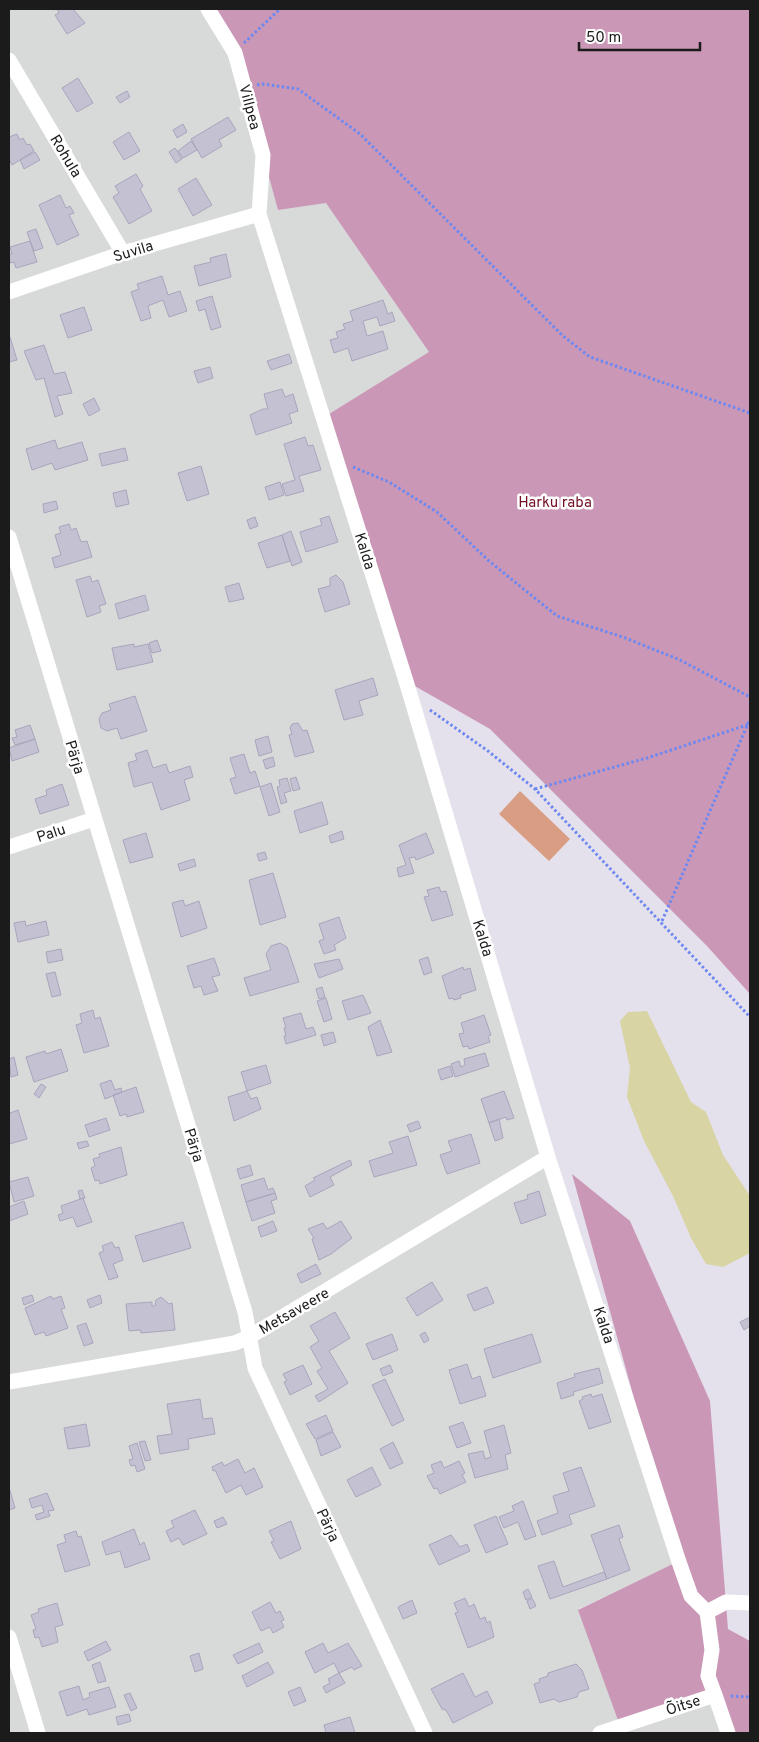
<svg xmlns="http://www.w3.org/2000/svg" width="759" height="1742" viewBox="0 0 759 1742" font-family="Overpass,sans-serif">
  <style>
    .residential { fill: #d8d9d9 }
    .forest { fill: #ca98b6 }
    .pitch { fill: #d89d83 }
    .water { fill: #d8d4a4 }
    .building { fill: #c4c2d2; stroke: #a8a5bd }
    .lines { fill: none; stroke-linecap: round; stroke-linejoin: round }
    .path { stroke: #6d88f1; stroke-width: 3; stroke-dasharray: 2.5 2.5; stroke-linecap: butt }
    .minor { stroke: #fff; stroke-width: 15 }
    .labels { text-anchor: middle; stroke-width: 5; stroke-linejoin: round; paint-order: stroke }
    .street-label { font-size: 15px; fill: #1b1b1b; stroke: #fff }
    .park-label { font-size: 15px; fill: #721126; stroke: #fff }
  </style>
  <rect width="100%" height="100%" fill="#e5e1ec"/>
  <path class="residential" d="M9,9h199l27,44 43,157 48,-7 104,150 -101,61 350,1148 -101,47 138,80 14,44h-721z"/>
  <path class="forest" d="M208,9h542v985l-43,-48 -217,-217 -84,-48 -77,-267 100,-62 -103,-149 -48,7 -43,-157z
    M572,1174l58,47 80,180 18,228 22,12v92h-18l-14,-45 -99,35 -41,-113 101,-49z"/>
  <path class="pitch" d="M520,791l50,48 -21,22 -50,-47z"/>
  <path class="water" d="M647,1011l44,91 15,10 17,43 27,41v57l-27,14 -17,-3 -15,-26 -18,-42 -29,-55 -17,-44 3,-29 -10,-47 8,-9z"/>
  <path class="building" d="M57,9h16l12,14 -18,11 -12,-19 4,-2z
    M78,78l15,25 -16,9 -15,-24z
    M127,91l3,6 -10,6 -4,-6z
    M228,117l8,13 -17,10 3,6 -20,12 -11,-19z
    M183,124l4,8 -10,6 -4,-8z
    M129,132l11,19 -16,9 -11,-18z
    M17,134l3,6 3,-2 4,7 3,-1 4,7 -22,14 -3,-6v-22z
    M191,141l6,9 -14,8 -5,-7z
    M175,148l7,11 -6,4 -7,-11z
    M35,152l5,8 -16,9 -4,-9z
    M136,174l7,12 -3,3 12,22 -23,13 -16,-27 6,-4 -4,-7z
    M196,178l16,27 -19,11 -15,-27z
    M60,195l6,13 4,-2 4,7 -5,2 10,20 -22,10 -18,-40z
    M36,229l7,19 -9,3 -7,-19z
    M30,241l7,21 -21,6 -2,-6 -4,1 -1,-9h3l-2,-7z
    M226,254l5,23 -32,9 -5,-20 17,-4 -1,-4z
    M162,276l6,19 12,-4 7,20 -18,6 -6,-17 -15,6 3,12 -10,3 -10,-29 8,-3 -2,-5z
    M212,296l9,31 -10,3 -6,-21 -6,2 -3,-10z
    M383,300l5,14 4,-2 3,9 -15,5 -3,-9 -14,4 4,15 16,-5 5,18 -36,12 -4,-13 -14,5 -4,-13 8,-2 -2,-6 9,-3 -2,-5 10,-3 -3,-10z
    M84,307l8,23 -24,8 -8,-23z
    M10,337l7,23 -8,2v-24z
    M44,345l10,29 11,-2 7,21 -15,3 6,18 -8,3 -11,-39 -8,2 -12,-29z
    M289,354l3,9 -21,7 -4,-9z
    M210,367l3,11 -15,5 -4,-12z
    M282,389l3,8 8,-3 5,17 -9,3 3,9 -36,12 -6,-20 13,-6h5l-4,-15z
    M94,398l6,12 -11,6 -6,-12z
    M305,437l3,9 5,-1 8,25 -22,6 5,15 -18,5 -4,-12 13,-4 -11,-36z
    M55,440l3,9 24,-7 6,18 -33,10 -3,-7 -20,7 -6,-21z
    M125,448l3,12 -26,6 -3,-12z
    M201,466l8,28 -22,7 -9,-28z
    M280,482l4,13 -15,5 -4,-13z
    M126,490l3,14 -13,3 -3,-14z
    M56,501l2,8 -14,4 -1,-9z
    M329,516l9,26 -32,10 -6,-20 22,-7 -2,-6z
    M255,517l3,9 -8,3 -3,-9z
    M69,524l2,6 5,-2 5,14 6,-1 5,16 -37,11 -3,-10 9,-3 -6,-20 6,-2 -2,-6z
    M291,531l11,31 -10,4 -10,-31z
    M282,535l8,26 -23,7 -9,-25z
    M336,575l7,7 7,22 -25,8 -7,-23 12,-3v-8z
    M90,576l2,6 6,-2 8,24 -7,2 2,6 -14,5 -11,-37z
    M239,583l5,16 -15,3 -4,-15z
    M145,595l4,15 -30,9 -4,-15z
    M157,640l4,11 -9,2 -3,-10z
    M134,644v3l14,-3 5,18 -36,8 -5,-22z
    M373,678l5,17 -19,6 4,14 -19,5 -9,-30z
    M135,696l12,35 -26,8 -4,-11 -10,3 -6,-3 -2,-9 3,-6 9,-3 -2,-6z
    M298,723l5,8 4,-1 7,22 -19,5 -6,-22 3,-1 -2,-6 2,-4z
    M30,725l5,14 -20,6 -3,-7 5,-1 -2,-7z
    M268,736l4,16 -13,4 -4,-16z
    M35,739l4,13 -27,9 -3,-13z
    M147,750l6,18 13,-4 3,9 21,-7 3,11 -9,3 6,20 -29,10 -9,-28 -18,5 -6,-24 9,-3 -2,-6z
    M244,754l6,19 5,-2 5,15 -25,8 -5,-15 6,-2 -6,-19z
    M273,757l2,9 -9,3 -3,-9z
    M296,777l4,12 -7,2 -3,-12z
    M287,778l4,13 -7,2 3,9 -6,2 -4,-17 3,-1 -1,-6z
    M271,783l9,29 -11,4 -9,-29z
    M62,784l7,21 -29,9 -5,-15 12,-4 -1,-5z
    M322,802l6,22 -28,9 -6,-22z
    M342,831l2,8 -13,4 -2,-7z
    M146,833l7,24 -23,6 -7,-23z
    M426,833l8,20 -18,7 -1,-3 -6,1 5,15 -15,4 -2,-9 9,-3 -7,-20z
    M265,852l2,7 -8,2 -2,-7z
    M194,859l2,7 -16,5 -2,-7z
    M273,873l13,44 -26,8 -11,-45z
    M439,887l2,5 5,-1 7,24 -21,6 -8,-24 5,-1 -2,-6z
    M183,900l2,6 14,-5 8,27 -26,9 -9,-34z
    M339,917l7,21 -12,7 2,5 -12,4 -5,-13 5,-2 -5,-15z
    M25,921l1,5 20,-5 3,14 -31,7 -4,-19z
    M280,943l7,4 12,35 -49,14 -6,-18 27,-8 -5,-16 5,-8z
    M61,949l2,11 -15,3 -2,-11z
    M428,957l4,15 -8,3 -5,-15z
    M214,958l6,17 -8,2 6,14 -14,4 -3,-9 -7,2 -7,-22z
    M339,959l4,10 -24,9 -5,-14z
    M463,967l1,3 6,-2 6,22 -16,5 1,3 -7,2 -1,-2 -4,1 -7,-23z
    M55,972l6,23 -9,2 -6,-23z
    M322,987l3,10 -6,2 -3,-10z
    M363,995l8,18 -23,7 -6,-19z
    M326,998l6,21 -8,3 -7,-21z
    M93,1010l2,9 5,-2 9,29 -25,7 -8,-28 6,-2 -2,-9z
    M301,1013l5,16 7,-2 3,8 -30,9 -2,-8h2l-2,-8h2l-3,-10z
    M484,1015l7,20 -3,1 2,6 -21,7 -1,-3 -5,1 -4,-13 5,-1 -3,-10z
    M380,1020l12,32 -15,4 -9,-29z
    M333,1032l3,10 -12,4 -3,-11z
    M61,1049l7,22 -34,11 -8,-25 19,-6 1,3z
    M485,1053l4,13 -34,11 -4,-13 8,-3 2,6 4,-2 -1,-6z
    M14,1057l4,18 -7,2 -2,-18z
    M266,1065l5,18 -24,8 -6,-19z
    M450,1066l3,10 -12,4 -3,-10z
    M111,1080l4,10 6,-2 1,4 -17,7 -5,-15z
    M41,1084l5,3 -7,11 -5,-4z
    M136,1087l8,25 -17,5 -1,-3 -6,2 -7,-21z
    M247,1091l4,8 6,-2 4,12 -27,12 -6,-24z
    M504,1091l10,27 -7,2 -1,-3 -17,6 -8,-24z
    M9,1110l1,3 8,-3 9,29 -18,5z
    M106,1118l4,12 -21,7 -4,-12z
    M499,1119l4,19 -8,3 -6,-18z
    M418,1121l3,7 -11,4 -3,-7z
    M471,1134l9,29 -33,11 -7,-19 12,-4 -4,-10z
    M408,1136l9,29 -43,12 -5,-16 24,-8 -4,-11z
    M87,1141l2,5 -10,3 -2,-6z
    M121,1147l6,28 -27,9 -1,-4 -4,1 -4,-13 4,-2 -2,-7 7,-2 -1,-3z
    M350,1160l2,5 -22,12 4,8 -24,12 -5,-11 10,-6 -2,-2z
    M250,1165l3,10 -13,4 -3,-10z
    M28,1177l6,19 -20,6 -5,-20z
    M264,1178l4,12 5,-2 2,5 -29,9 -5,-17z
    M82,1190l3,8 -5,1 -2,-8z
    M539,1191l7,24 -25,9 -7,-21 14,-4 -1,-4z
    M275,1193l2,6 -6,2 4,12 -23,8 -6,-19z
    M83,1198l9,24 -15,5 -4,-10 -13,4 -2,-6 5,-2 -2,-7z
    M24,1201l4,13 -19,7v-14z
    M273,1221l4,10 -16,6 -3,-10z
    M341,1221l11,17 -21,16 -12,6 -7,-21 2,-1 -6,-9 15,-6 4,6z
    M183,1222l8,26 -48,14 -8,-26z
    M112,1242l3,6 4,-1 4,13 -10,4 5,13 -9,3 -10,-27 5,-2 -2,-5z
    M316,1264l5,10 -20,9 -4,-9z
    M432,1282l11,18 -26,16 -11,-18z
    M487,1287l7,16 -20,8 -7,-16z
    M32,1295l2,6 -10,4 -2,-7z
    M100,1295l2,8 -12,5 -3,-8z
    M51,1296l2,3 8,-3 4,12 -4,1 7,19 -22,8 -2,-4 -9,3 -10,-27z
    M161,1297l8,7 3,-1 3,27 -34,3 -1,-3 -11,1 -3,-27 26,-2v4h3l1,-6z
    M335,1312l15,26 -21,13 19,32 -29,19 -4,-6 13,-7 -11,-18 5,-3 -12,-21 9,-6 -9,-15z
    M750,1317v9l-6,4 -4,-8z
    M86,1323l7,20 -9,3 -7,-20z
    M425,1332l4,8 -5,3 -4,-8z
    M392,1334l6,16 -25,10 -7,-16z
    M532,1334l9,28 -48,16 -9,-29z
    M467,1364l5,15 8,-3 6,20 -26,8 -11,-34z
    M303,1365l9,19 -22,11 -6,-13 3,-1 -4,-7z
    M390,1365l3,7 -10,4 -3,-7z
    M599,1368l4,15 -30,9 1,3 -13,4 -4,-16 18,-6 -1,-3z
    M385,1379l19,41 -12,6 -20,-41z
    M591,1394l1,3 10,-3 9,28 -22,7 -10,-28 4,-2 -1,-2z
    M200,1399l3,20 9,-1 3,16 -27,5 1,10 -29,5 -3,-18 15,-2 -5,-30z
    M326,1415l7,16 -18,8 -9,-15z
    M463,1422l8,21 -14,5 -8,-21z
    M86,1424l4,22 -22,3 -4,-21z
    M504,1425l7,28 -6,2 3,14 -33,9 -7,-24 15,-3 2,8 6,-2 -7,-26z
    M333,1432l8,15 -20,9 -5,-16z
    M145,1441l6,19 -6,1 -6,-19z
    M393,1442l10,21 -13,6 -10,-20z
    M137,1443l8,26 -8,3 -2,-7 -4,1 -2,-6 4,-1 -4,-13z
    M238,1459l7,14 9,-5 9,19 -17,8 -5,-10 -15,8 -11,-23 -2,1 -1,-4 10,-5 2,4z
    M441,1461l3,7 15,-7 6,12 -3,2 4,7 -26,12 -3,-6 -3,1 -7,-13 7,-3 -3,-8z
    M372,1467l9,18 -25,12 -9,-17z
    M581,1467l14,39 -26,9 3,9 -30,11 -5,-14 21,-8 -5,-17 16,-5 -6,-18z
    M9,1487l6,21 -6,2z
    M47,1493l7,17 -6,1 2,5 -13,4 -2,-5 9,-3 -2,-7 -10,3 -3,-9z
    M523,1501l13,35 -11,4 -7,-18 -14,6 -5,-11 15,-6 -2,-5z
    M195,1510l12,24 -24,11 -4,-7 -8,4 -5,-11 8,-4 -3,-6z
    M496,1516l12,28 -22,9 -12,-28z
    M223,1517l4,7 -10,4 -3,-7z
    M291,1521l10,28 -21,10 -9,-17 3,-1 -5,-10z
    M619,1525l4,12 -4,2 11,31 -23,9 -16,-44z
    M134,1529l6,16 4,-3 6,17 -25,9 -5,-17 -14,4 -4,-13z
    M76,1531l2,6 3,-1 9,29 -25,7 -8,-27 9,-3 -2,-7z
    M451,1535l9,12 7,-3 3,7 -31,14 -10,-20z
    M554,1561l9,26 41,-15 3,7 -57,20 -12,-33z
    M528,1589l4,8 -6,3 -3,-8z
    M465,1598l4,9 5,-3 6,15 5,-2 2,6 3,-2 4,16 -26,11 -13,-35 3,-1 -4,-9z
    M532,1598l4,8 -6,3 -3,-8z
    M412,1600l5,13 -14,6 -5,-12z
    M270,1602l6,11 4,-2 4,9 -3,1 3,6 -11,6 -3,-6 -9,4 -9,-19z
    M57,1603l6,22 -8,2 3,15 -16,5 -3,-10 -4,1 -2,-8 3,-1 -5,-14 8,-3 -1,-3z
    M106,1641l5,9 -23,11 -4,-9z
    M259,1643l4,9 -25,12 -5,-9z
    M323,1643l5,10 20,-10 14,23 -8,4 -2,-3 -13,6 -5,-10 -19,10 -10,-21z
    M199,1653l4,16 -8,3 -5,-16z
    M100,1662l6,19 -8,2 -6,-18z
    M268,1662l6,11 -27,14 -5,-11z
    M576,1664l6,6 7,19 -10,3 -2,5 -7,2 -11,3 -5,-3 -14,4 -6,-19 6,-2 -1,-3 9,-3v-3z
    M339,1673l6,10 -19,10 -3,-6 7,-4 -2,-4z
    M463,1673l12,24 12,-6 6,12 -40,20 -7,-13 -4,-1 -11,-20z
    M79,1686l4,14 7,-3 -1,-4 20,-6 7,20 -27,8 -2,-6 -20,7 -8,-24z
    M300,1687l6,14 -12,5 -6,-14z
    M130,1693l7,15 -6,3 -7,-16z
    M129,1714l2,7 -13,4 -2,-8z
    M350,1717l5,16h-29l-2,-8z"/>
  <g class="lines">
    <path class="path" d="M244,43l36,-34
      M257,85l6,-1 35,5 62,45 203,202 27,21 160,56
      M353,467l36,15 48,30 52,49 68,55 66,21 57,23 70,37
      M430,710l58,41 47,38 215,228
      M535,789l112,-31 103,-34
      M662,921l88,-202
      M731,1696l19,1"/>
    <path class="minor" d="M208,9l27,44 28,102 -4,59 147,467 142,476 131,405 12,34 16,16 19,-10 24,1
      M9,60l114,193
      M9,292l114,-39 136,-39
      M9,537l236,775 10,56 170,365
      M9,847l85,-28
      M9,1382l226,-39 14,-6 299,-180
      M9,1637l29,96
      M715,1695l13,38
      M600,1733l115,-38 -7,-19 4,-26 -5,-38"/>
  </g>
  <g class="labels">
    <g class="street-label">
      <text transform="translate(250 107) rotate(75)" y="5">Villpea</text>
      <text transform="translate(66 156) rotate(59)" y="5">Rohula</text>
      <text transform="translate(133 251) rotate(-17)" y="5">Suvila</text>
      <text transform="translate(365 551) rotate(73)" y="5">Kalda</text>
      <text transform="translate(75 757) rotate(73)" y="5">Pärja</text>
      <text transform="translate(51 833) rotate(-18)" y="5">Palu</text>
      <text transform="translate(483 938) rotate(73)" y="5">Kalda</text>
      <text transform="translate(194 1145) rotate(73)" y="5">Pärja</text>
      <text transform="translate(294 1311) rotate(-30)" y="5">Metsaveere</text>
      <text transform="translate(604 1325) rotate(72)" y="5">Kalda</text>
      <text transform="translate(328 1525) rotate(65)" y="5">Pärja</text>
      <text transform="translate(683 1705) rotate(-18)" y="5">Õitse</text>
    </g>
    <g class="park-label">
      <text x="555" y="507">Harku raba</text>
    </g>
  </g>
  <rect width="759" height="1742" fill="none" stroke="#1b1b1b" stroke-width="20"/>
  <path d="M579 42v8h121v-8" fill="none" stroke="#1b1b1b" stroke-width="2.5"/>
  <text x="586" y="42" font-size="15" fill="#1b1b1b" stroke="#ffffff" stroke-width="4" paint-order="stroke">50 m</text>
</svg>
